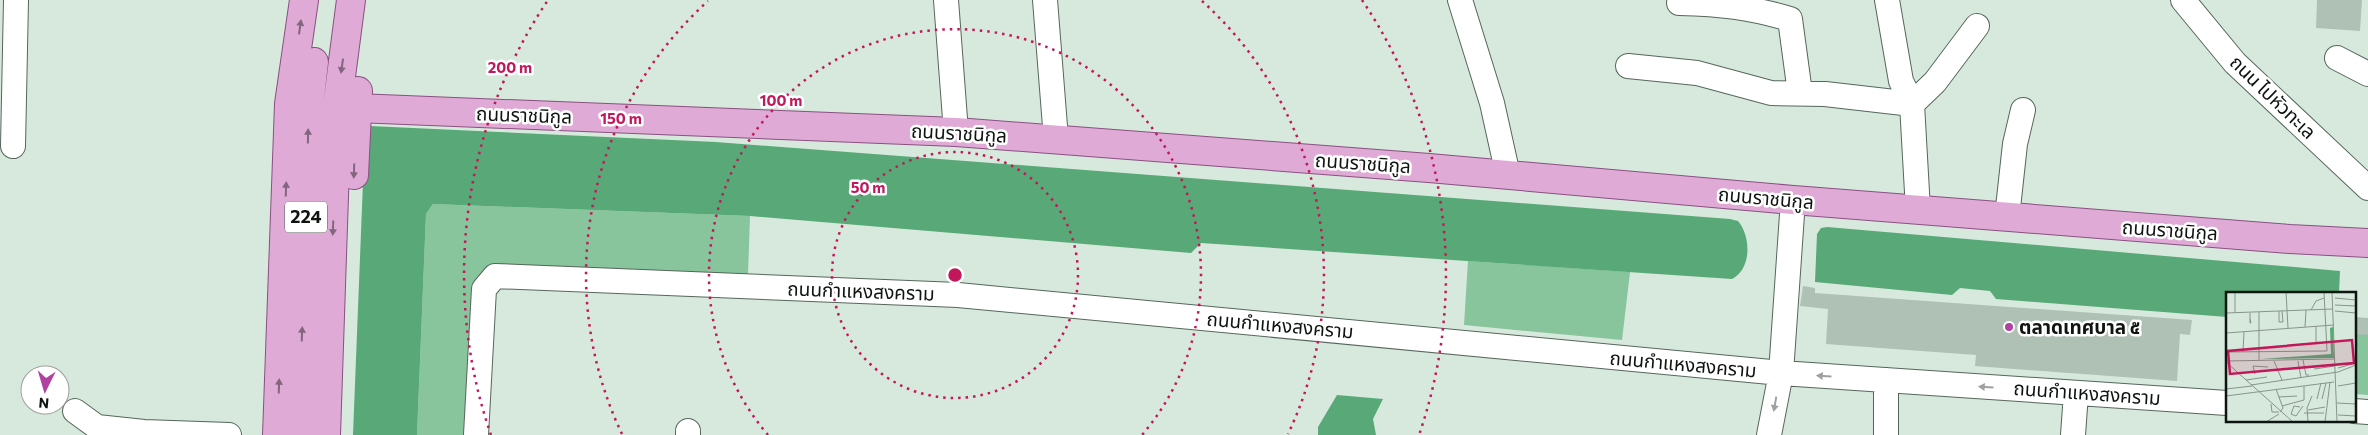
<svg xmlns="http://www.w3.org/2000/svg" width="2368" height="435" viewBox="0 0 2368 435" font-family="Commissioner,'Noto Sans Thai',sans-serif">
  <style>
    .green { fill: #88c49c }
    .water { fill: #58a977 }
    .building { fill: #afc0b4 }
    .lines { fill: none; stroke-linecap: round; stroke-linejoin: round }
    .minor-casing { stroke: #56665b; stroke-width: 26 }
    .major-casing { stroke: #895080; stroke-width: 30 }
    .minor { stroke: #fff; stroke-width: 24 }
    .major { stroke: #e0aad7; stroke-width: 28 }
    .oneway { fill: #82667d }
    .oneway2 { fill: #9fa19f }
    .ring { fill: none; stroke: #c2185b; stroke-width: 2.5; stroke-dasharray: 2.5 5 }
    .poi-dot { fill: #b043a1; stroke: #fff; stroke-width: 2 }
    .labels { text-anchor: middle; stroke-width: 5; stroke-linejoin: round; paint-order: stroke }
    .shield { fill: #fff; stroke: #565a58; stroke-width: 1 }
    .shield-label { font-size: 18px; font-weight: bold; fill: #0e1410 }
    .street-label { font-size: 19px; fill: #0e1410; stroke: #fff }
    .poi-label { font-size: 19px; font-weight: bold; fill: #0e1410; stroke: #fff; text-anchor: start }
    .inset-road { fill: none; stroke: #87948a; stroke-width: 1 }
    .view { fill: #c2185b; fill-opacity: 0.15; stroke: #c2185b; stroke-width: 2.5 }
    .inset-edge { fill: none; stroke: #0e1410; stroke-width: 2.5 }
    .centre { fill: #c2185b; stroke: #fff; stroke-width: 2.5 }
    .ring-label { font-size: 15px; text-anchor: middle; font-weight: bold; fill: #c2185b; stroke: #fff; stroke-width: 5; stroke-linejoin: round; paint-order: stroke }
  </style>
  <rect width="100%" height="100%" fill="#d7e9dc"/>
  <path class="green" d="M433,204l317,12 -2,59 -250,-9 -27,169h-54l9,-221z
    M1468,261l162,11 -8,68 -158,-15z
    M2354,328l14,1v66l-14,-1z"/>
  <path class="water" d="M370,126l346,16 1014,77 8,2c13,15 14,48 -6,58l-531,-36 -10,10 -441,-37 -317,-12 -7,10 -9,221h-64l12,-304z
    M1827,227l513,44 -1,23h-112v23l-231,-18 -6,-8 -30,-3 -8,7 -137,-13 2,-48 4,-6z
    M1337,395l46,4 -10,20 3,16h-58v-8z"/>
  <path class="building" d="M2317,0h45l-2,31 -44,-3z
    M1803,286l12,2v5l377,27 -2,15 -10,-1 -3,47 -202,-15 1,-11 -150,-11 2,-35 -28,-3z
    M2355,317l13,1v17l-14,-1z"/>
  <g class="lines">
    <defs>
      <path id="minor" d="M946,0l10,132
        M1045,0l11,139
        M1460,0l32,103 16,72
        M2183,0l52,63 133,125
        M1679,3c43,1 69,4 111,16l10,74
        M2337,58l31,16
        M1628,66l69,7 74,20 54,1 87,10 -11,-23 -14,-81
        M13,146l3,-146
        M1918,210l-6,-106 23,-22 42,-56
        M2007,217l8,-73 8,-34
        M75,411l22,16 47,5 85,3
        M2354,411l14,1
        M476,435l8,-146 11,-13 463,19 823,78 446,30
        M688,435v-4
        M1769,435l12,-62 12,-173
        M1886,435v-55
        M2073,435l3,-42"/>
      <path id="major" d="M356,108l600,24 473,36 364,32 497,39 78,4
        M354,175l4,-84
        M277,435l12,-331 15,-104
        M299,435l10,-329 5,-44
        M326,435l11,-328 14,-107"/>
    </defs>
    <use href="#minor" class="minor-casing"/>
    <use href="#major" class="major-casing"/>
    <use href="#minor" class="minor"/>
    <use href="#major" class="major"/>
  </g>
  <defs><path id="oneway-solid" d="M-6-.8H1V-3.2L6.5 0L1 3.2V.8H-6Z" transform="scale(1.25)"/></defs>
  <g class="oneway">
    <use href="#oneway-solid" transform="translate(300 27) rotate(-82)"/>
    <use href="#oneway-solid" transform="translate(342 66) rotate(98)"/>
    <use href="#oneway-solid" transform="translate(308 136) rotate(-89)"/>
    <use href="#oneway-solid" transform="translate(354 171) rotate(92)"/>
    <use href="#oneway-solid" transform="translate(286 189) rotate(-88)"/>
    <use href="#oneway-solid" transform="translate(333 228) rotate(92)"/>
    <use href="#oneway-solid" transform="translate(302 334) rotate(-88)"/>
    <use href="#oneway-solid" transform="translate(279 386) rotate(-88)"/>
  </g>
  <g class="oneway2">
    <use href="#oneway-solid" transform="translate(1824 376) rotate(-176)"/>
    <use href="#oneway-solid" transform="translate(1986 387) rotate(-176)"/>
    <use href="#oneway-solid" transform="translate(1775 404) rotate(100)"/>
  </g>
  <g class="ring">
    <circle cx="955" cy="275" r="123"/>
    <path d="M768 435A246 246 0 1 1 1142 435"/>
    <path d="M622 434A369 369 0 0 1 708 1M1202 1A369 369 0 0 1 1288 434"/>
    <path d="M491 435A491 491 0 0 1 548 0M1362 0A491 491 0 0 1 1419 435"/>
  </g>
  <circle class="poi-dot" cx="2009" cy="327" r="5"/>
  <g class="labels">
    <rect class="shield" x="285" y="201.5" width="42" height="31" rx="4"/>
    <g class="shield-label">
      <text x="306" y="223">224</text>
    </g>
    <g class="street-label">
      <text transform="translate(2273 97) rotate(44)" y="7">ถนน ไปหัวทะเล</text>
      <text transform="translate(524 115) rotate(2)" y="7">ถนนราชนิกูล</text>
      <text transform="translate(959 133) rotate(3)" y="7">ถนนราชนิกูล</text>
      <text transform="translate(1363 163) rotate(4)" y="7">ถนนราชนิกูล</text>
      <text transform="translate(1766 198) rotate(5)" y="7">ถนนราชนิกูล</text>
      <text transform="translate(2170 230) rotate(4)" y="7">ถนนราชนิกูล</text>
      <text transform="translate(861 291) rotate(2)" y="7">ถนนกำแหงสงคราม</text>
      <text transform="translate(1280 325) rotate(5)" y="7">ถนนกำแหงสงคราม</text>
      <text transform="translate(1683 364) rotate(5)" y="7">ถนนกำแหงสงคราม</text>
      <text transform="translate(2087 393) rotate(4)" y="7">ถนนกำแหงสงคราม</text>
    </g>
    <g class="poi-label">
      <text x="2019" y="334">ตลาดเทศบาล ๕</text>
    </g>
  </g>
  <g transform="translate(2226 292)">
    <rect width="130" height="130" fill="#d7e9dc"/>
    <path d="M107,35l1,31 -73,1 70,-5 -1,-26z" fill="#58a977"/>
    <path class="inset-road" d="M9,0v21M60,0l2,36M106,0l5,130M109,6l21,2M109,13l21,1M85,18l5,-9 8,-3M53,19v11h4l-1,-11M109,19l21,2M33,20v49M0,21l107,-4M24,21v10h1l-1,-4M79,35l1,-17M0,41l108,-8M90,51v-17M0,60l101,-1 -3,-59M17,60l1,-20M77,68l3,15h3M0,69l109,-2M48,69l8,19M72,69l3,17M0,70l67,60M112,76l18,-5M88,77l21,-3M29,82l-2,-8 15,1M20,88l21,-3M25,93l87,-13 18,-7M112,94l18,-3M0,97l26,-3M50,97l7,19 -3,4M0,104l108,-14M53,105l18,-1M91,107l4,-16M96,107l4,-16M111,111l19,1M45,112l1,8h7M56,114l22,-6v-14M74,115l-6,-1 -3,8 5,2 7,-10M82,118l17,-3M78,121h20M112,123l18,1M82,129l-1,-13 5,-12M40,130l13,-8M99,130l5,-40"/>
    <path class="view" d="M126,48l2,23 -124,11 -2,-23z"/>
    <rect width="130" height="130" class="inset-edge"/>
  </g>
  <circle cx="955" cy="275" r="8" class="centre"/>
  <g class="ring-label">
    <text x="510" y="73">200 m</text>
    <text x="781" y="106">100 m</text>
    <text x="621" y="124">150 m</text>
    <text x="868" y="193">50 m</text>
  </g>
  <g transform="translate(45 390) rotate(185)"><circle r="24" fill="#ffffff" stroke="#9fa19f"/>
  <path d="M0-4L9 19L0 12L-9 19Z" fill="#b043a1"/>
  <text y="-8" font-size="14" font-weight="bold" text-anchor="middle" fill="#0e1410">N</text>
  </g>
</svg>
